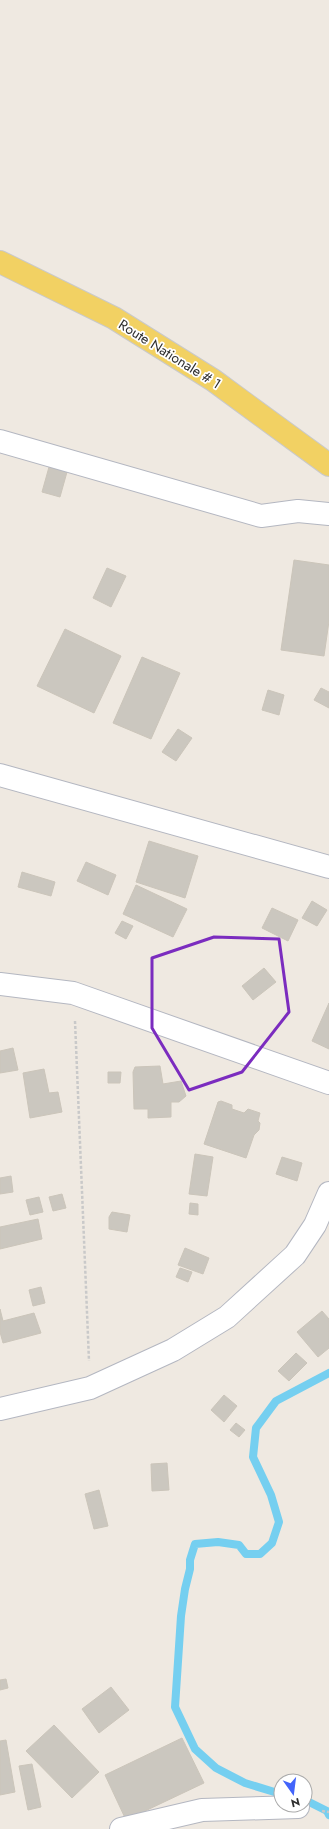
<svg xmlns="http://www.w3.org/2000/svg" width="329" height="1829" viewBox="0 0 329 1829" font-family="Jost,sans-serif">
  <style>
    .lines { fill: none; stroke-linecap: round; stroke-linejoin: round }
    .stream { stroke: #75cff0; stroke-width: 8 }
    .building { fill: #cbc7bf; stroke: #cbc5ba }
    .minor-casing { stroke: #b4b7c1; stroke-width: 24 }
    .primary-casing { stroke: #c9c9c9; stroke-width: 24 }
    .path { stroke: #c9c9c9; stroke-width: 2.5; stroke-dasharray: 3 2; stroke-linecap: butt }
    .minor { stroke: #fff; stroke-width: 22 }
    .primary { stroke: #f2d163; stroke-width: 22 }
    .marked { fill: none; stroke: #7b2cbf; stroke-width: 3; stroke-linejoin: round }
    .labels { text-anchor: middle; stroke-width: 3.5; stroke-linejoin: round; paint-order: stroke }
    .street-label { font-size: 14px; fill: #2e2e2e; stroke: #fff }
  </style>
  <rect width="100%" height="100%" fill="#efe9e1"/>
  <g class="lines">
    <path class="stream" d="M281,1794l-36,-11 -29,-15 -21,-19 -20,-42 6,-91 4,-27 5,-20v-9l5,-16 23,-2 21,3 7,9h14l12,-11 7,-21 -8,-27 -18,-38 3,-29 20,-27 53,-28
      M305,1800l22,11 2,4"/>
  </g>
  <path class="building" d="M49,467l18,5 -7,25 -18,-5z
    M294,560l35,5v56l-5,35 -43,-6z
    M107,568l19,8 -15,31 -18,-9z
    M65,629l56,27 -27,57 -57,-27z
    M142,657l38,16 -29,66 -38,-16z
    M321,688l8,4v16l-15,-8z
    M268,690l16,5 -5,20 -17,-5z
    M178,729l14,9 -16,23 -14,-9z
    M149,841l49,15 -13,42 -49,-16z
    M86,862l30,13 -8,20 -31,-14z
    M22,872l33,10 -4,14 -33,-9z
    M136,885l51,24 -14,28 -50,-23z
    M312,901l15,9 -10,16 -15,-8z
    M272,908l26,12 -10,21 -26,-13z
    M122,921l11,5 -7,13 -11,-6z
    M264,968l12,14 -23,18 -11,-14z
    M329,1003v46l-17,-8z
    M13,1048l5,22 -18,3v-22z
    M160,1066l3,18 18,-3 5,15 -7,6h-8v15l-23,1v-9h-14l-1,-37 2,-5z
    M44,1069l5,24 9,-1 4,20 -32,6 -7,-45z
    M108,1072h13l-1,11h-12z
    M221,1101l11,4v4l12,4 4,-4 12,4 -2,8 2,2 -1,7 -5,5 -8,23 -42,-14 14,-42z
    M195,1154l18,3 -6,39 -18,-2z
    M282,1157l20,6 -5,18 -21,-7z
    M11,1176l2,16 -13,2v-16z
    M62,1194l4,14 -13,3 -4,-14z
    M39,1197l4,15 -13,3 -4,-15z
    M190,1203l8,1v11l-9,-1z
    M112,1212l18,3 -3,17 -18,-3v-12z
    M38,1219l4,20 -42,10v-22z
    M185,1248l24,10 -6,16 -25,-9z
    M180,1268l12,4 -4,10 -12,-5z
    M41,1287l4,16 -12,3 -4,-16z
    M0,1309l3,12 31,-8 7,20 -38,10 -3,-11z
    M322,1311l7,8v29l-11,9 -21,-25z
    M296,1353l11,10 -18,18 -11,-10z
    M224,1395l13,11 -13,16 -13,-12z
    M236,1423l9,7 -6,7 -9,-7z
    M167,1463l2,27 -17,1 -1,-27z
    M99,1490l9,36 -14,3 -9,-35z
    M6,1679l2,9 -8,2v-10z
    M111,1687l18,23 -30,23 -17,-24z
    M54,1725l45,47 -27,26 -46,-47z
    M182,1738l22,45 -78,37 -21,-45z
    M6,1740l9,52 -15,3v-54z
    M32,1764l9,43 -13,3 -9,-44z"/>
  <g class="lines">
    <defs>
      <path id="minor" d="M0,441l261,75 37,-5 31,3
        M0,775l329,92
        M0,984l73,9 256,90
        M0,1409l90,-21 83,-38 54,-33 68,-62 20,-30 14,-32
        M121,1829l81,-19 96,-3"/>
      <path id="primary" d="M0,262l114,56 99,62 116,85"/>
    </defs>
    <use href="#minor" class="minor-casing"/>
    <use href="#primary" class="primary-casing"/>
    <path class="path" d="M75,1021l14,340
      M322,1811l7,1"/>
    <use href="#minor" class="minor"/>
    <use href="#primary" class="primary"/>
  </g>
  <path class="marked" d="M214,937l65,2 10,73 -47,60 -53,18 -37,-62v-70z"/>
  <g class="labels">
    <g class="street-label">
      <text transform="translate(170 354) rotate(32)" y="5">Route Nationale # 1</text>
    </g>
  </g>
  <g transform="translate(293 1793) rotate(166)"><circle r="19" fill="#ffffff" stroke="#ababab"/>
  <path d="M0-3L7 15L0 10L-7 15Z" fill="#4264fb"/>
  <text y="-6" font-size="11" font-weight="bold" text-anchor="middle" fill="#2e2e2e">N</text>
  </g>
</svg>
